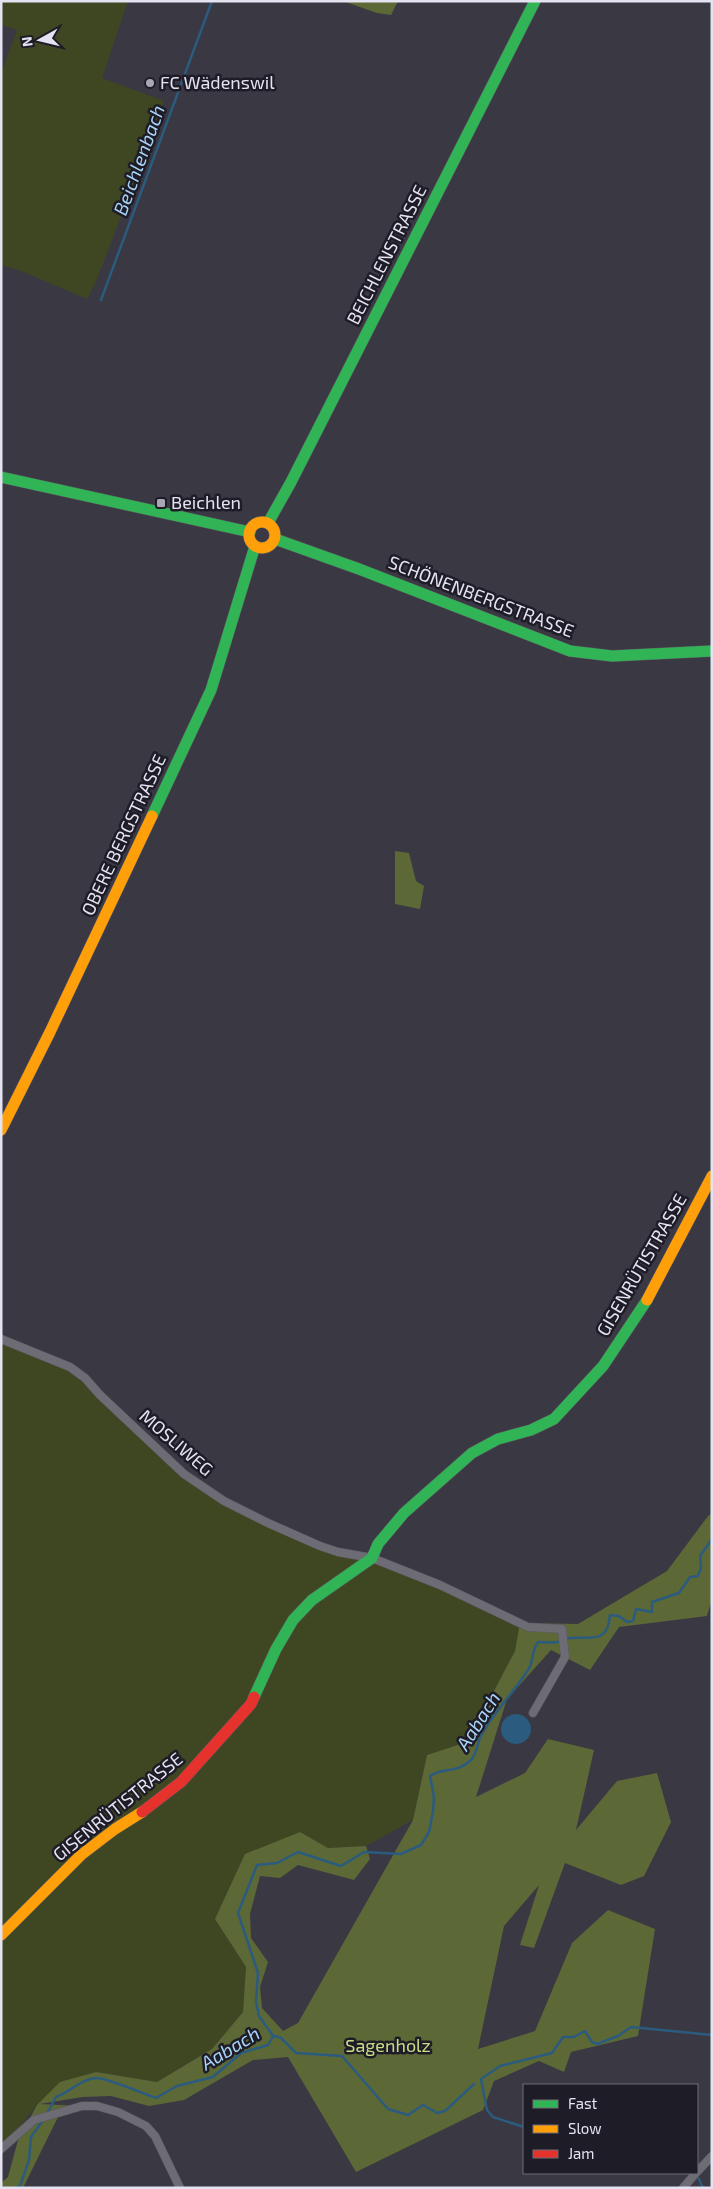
<svg xmlns="http://www.w3.org/2000/svg" width="713" height="2189" viewBox="0 0 713 2189" font-family="'Exo 2',sans-serif">
  <style>
    .green { fill: #3f4722 }
    .forest { fill: #5d6837 }
    .water { fill: #2b5b7e }
    .lines { fill: none; stroke-linecap: round; stroke-linejoin: round }
    .stream { stroke: #2b5b7e; stroke-width: 2.5 }
    .street-casing { stroke: #595761; stroke-width: 9 }
    .fast-casing { stroke: #595761; stroke-width: 12 }
    .slow-casing { stroke: #595761; stroke-width: 12 }
    .jam-casing { stroke: #595761; stroke-width: 12 }
    .street { stroke: #6d6b74; stroke-width: 8 }
    .fast { stroke: #30b455; stroke-width: 11 }
    .slow { stroke: #ff9f0a; stroke-width: 11 }
    .jam { stroke: #e5322d; stroke-width: 11 }
    .poi-dot { fill: #a9a7b4; stroke: #1e1c26; stroke-width: 2 }
    .labels { text-anchor: middle; stroke-width: 5; stroke-linejoin: round; paint-order: stroke }
    .poi-label { font-size: 18px; fill: #e5e3f1; stroke: #1e1c26; text-anchor: start }
    .street-label { font-size: 18px; fill: #e5e3f1; stroke: #1e1c26 }
    .park-label { font-size: 18px; fill: #cadd86; stroke: #1e1c26 }
    .water-label { font-size: 19px; font-style: italic; fill: #a8d4f8; stroke: #1e1c26 }
  </style>
  <rect width="100%" height="100%" fill="#3a3843"/>
  <path class="green" d="M1,1h127l-26,77 62,23 -48,129 -21,54 -8,15 -66,-28 -20,-6v-192l16,-43 -16,-5z
    M1,1335l69,32 114,107 40,27 96,45 52,12 156,69 -61,115 -40,13 -14,65 -47,26 -38,2 -28,-16 -85,87 31,48 -3,45 -31,37 -55,33 -61,-10 -59,33 -33,42h-3z"/>
  <path class="forest" d="M343,1h55l-7,14 -14,-2z
    M395,851l14,2 7,28 8,5 -4,23 -25,-5z
    M712,1513v86l-5,17 -88,11 -29,43 -39,-20 -44,49 -31,98 49,-24 23,-34 46,11 -18,80 41,-49 40,-8 14,49 -27,54 -23,9 -56,-22 -31,85 -14,-3 19,-60 -35,41 -26,123 57,-18 37,-88 36,-33 47,19 -17,107 -67,16 -7,20 -25,-11 -45,20 -11,29 -127,62 -68,-115 -35,3 -69,40 -35,6 -38,-10 -29,1 -42,7 42,2 -22,7 -37,75h-22v-5l7,-6 10,-37 19,-35 23,-23 36,-10 61,10 55,-33 31,-37 3,-45 -31,-48 30,-65 55,-22 28,16 38,-2 4,13 -16,21 -56,-15 -18,13 -20,-2 -10,38 1,24 17,24 -8,25 2,21 21,23 15,-8 115,-203 14,-65 40,-13 48,-91 5,-28 58,1 89,-53 41,-55z"/>
  <path class="water" d="M501 1729a15 15 0 1 1 30 0a15 15 0 1 1-30 0Z"/>
  <g class="lines">
    <path class="stream" d="M101,300l111,-299
      M273,2036l-14,-20 -3,-14 2,-29 -20,-60 19,-48 20,-2 21,-11 43,14 23,-14 37,2 20,-9 8,-13 4,-20 1,-15 -4,-21c12,-9 27,-2 41,-16 7,-7 6,-20 12,-28 13,-22 31,-40 45,-62 6,-8 3,-19 10,-28 7,0 14,1 20,0 4,-1 7,-3 11,-4 21,-2 39,7 41,-23l9,1 8,6 6,-1 3,-12 16,3v-10l27,-9 11,-16 8,-1 3,-8 -1,-12 12,-17
      M274,2036l7,2 15,15 46,3 46,53 20,6 15,-10 14,8 8,-2 29,-27
      M46,2115l10,-18c12,-4 27,-19 41,-19 9,0 48,16 59,20l21,-12 36,-9 28,-24 27,-8 5,-9
      M524,2127l-31,-10 -6,-7 -6,-31 19,-13 52,-13 11,-16h11l11,-6 7,11 5,2 21,-8 13,-9 81,8
      M699,2179l3,7 3,2
      M15,2188l5,-2 9,-26 2,-23 12,-17"/>
    <defs>
      <path id="street" d="M1,1339l69,28 15,11 15,17 84,79 40,27 44,22 52,23 18,6 34,6 68,27 88,42 34,2 3,28 -32,56
        M1,2149l33,-29 48,-14h15l21,6 28,14 9,10 25,52
        M697,2172l15,-16
        M683,2188l13,-15"/>
      <path id="fast" d="M1,477l249,55
        M268,523l23,-41 244,-481
        M275,539l84,30 211,82 42,5 100,-5
        M152,816l59,-126 44,-144
        M254,1697l22,-48 17,-29 19,-20 60,-42 6,-14 26,-31 68,-60 26,-14 33,-9 23,-11 49,-53 44,-66"/>
      <path id="slow" d="M249 535a13 13 0 1 1 26 0a13 13 0 1 1-26 0Z
        M1,1130l49,-98 102,-216
        M647,1300l65,-124
        M1,1935l80,-80 34,-26 27,-17"/>
      <path id="jam" d="M142,1812l39,-30 70,-78 3,-7"/>
    </defs>
    <use href="#street" class="street-casing"/>
    <use href="#fast" class="fast-casing"/>
    <use href="#slow" class="slow-casing"/>
    <use href="#jam" class="jam-casing"/>
    <use href="#street" class="street"/>
    <use href="#fast" class="fast"/>
    <use href="#slow" class="slow"/>
    <use href="#jam" class="jam"/>
  </g>
  <g class="poi-dot">
    <circle cx="150" cy="83" r="5"/>
    <rect x="156" y="498" width="10" height="10" rx="2.5"/>
  </g>
  <g class="labels">
    <g class="poi-label">
      <text x="160" y="89">FC Wädenswil</text>
      <text x="171" y="509">Beichlen</text>
    </g>
    <g class="street-label">
      <text transform="translate(387 255) rotate(-63)" y="6">BEICHLENSTRASSE</text>
      <text transform="translate(481 597) rotate(21)" y="6">SCHÖNENBERGSTRASSE</text>
      <text transform="translate(124 835) rotate(-65)" y="6">OBERE BERGSTRASSE</text>
      <text transform="translate(642 1265) rotate(-60)" y="6">GISENRÜTISTRASSE</text>
      <text transform="translate(176 1443) rotate(41)" y="6">MOSLIWEG</text>
      <text transform="translate(118 1807) rotate(-39)" y="6">GISENRÜTISTRASSE</text>
    </g>
    <g class="park-label">
      <text x="388" y="2052">Sagenholz</text>
    </g>
    <g class="water-label">
      <text transform="translate(139 160) rotate(-70)" y="7">Beichlenbach</text>
      <text transform="translate(478 1721) rotate(-58)" y="7">Aabach</text>
      <text transform="translate(230 2048) rotate(-31)" y="7">Aabach</text>
    </g>
  </g>
  <rect width="713" height="2189" fill="none" stroke="#e5e3f1" stroke-width="5"/>
  <rect x="523" y="2084" width="175" height="90" fill="#1e1c26" stroke="#6e6c77"/>
  <rect x="533" y="2100" width="25" height="8" fill="#30b455" stroke="#6e6c77"/>
  <text x="568" y="2109" font-size="15" fill="#e5e3f1">Fast</text>
  <rect x="533" y="2125" width="25" height="8" fill="#ff9f0a" stroke="#6e6c77"/>
  <text x="568" y="2134" font-size="15" fill="#e5e3f1">Slow</text>
  <rect x="533" y="2150" width="25" height="8" fill="#e5322d" stroke="#6e6c77"/>
  <text x="568" y="2159" font-size="15" fill="#e5e3f1">Jam</text>
  <g transform="translate(40 40) rotate(262)" stroke="#1e1c26" stroke-width="4" paint-order="stroke">
  <path d="M0-4L9 19L0 12L-9 19Z" fill="#e5e3f1"/>
  <text y="-8" font-size="14" font-weight="bold" text-anchor="middle" fill="#e5e3f1">N</text>
  </g>
</svg>
